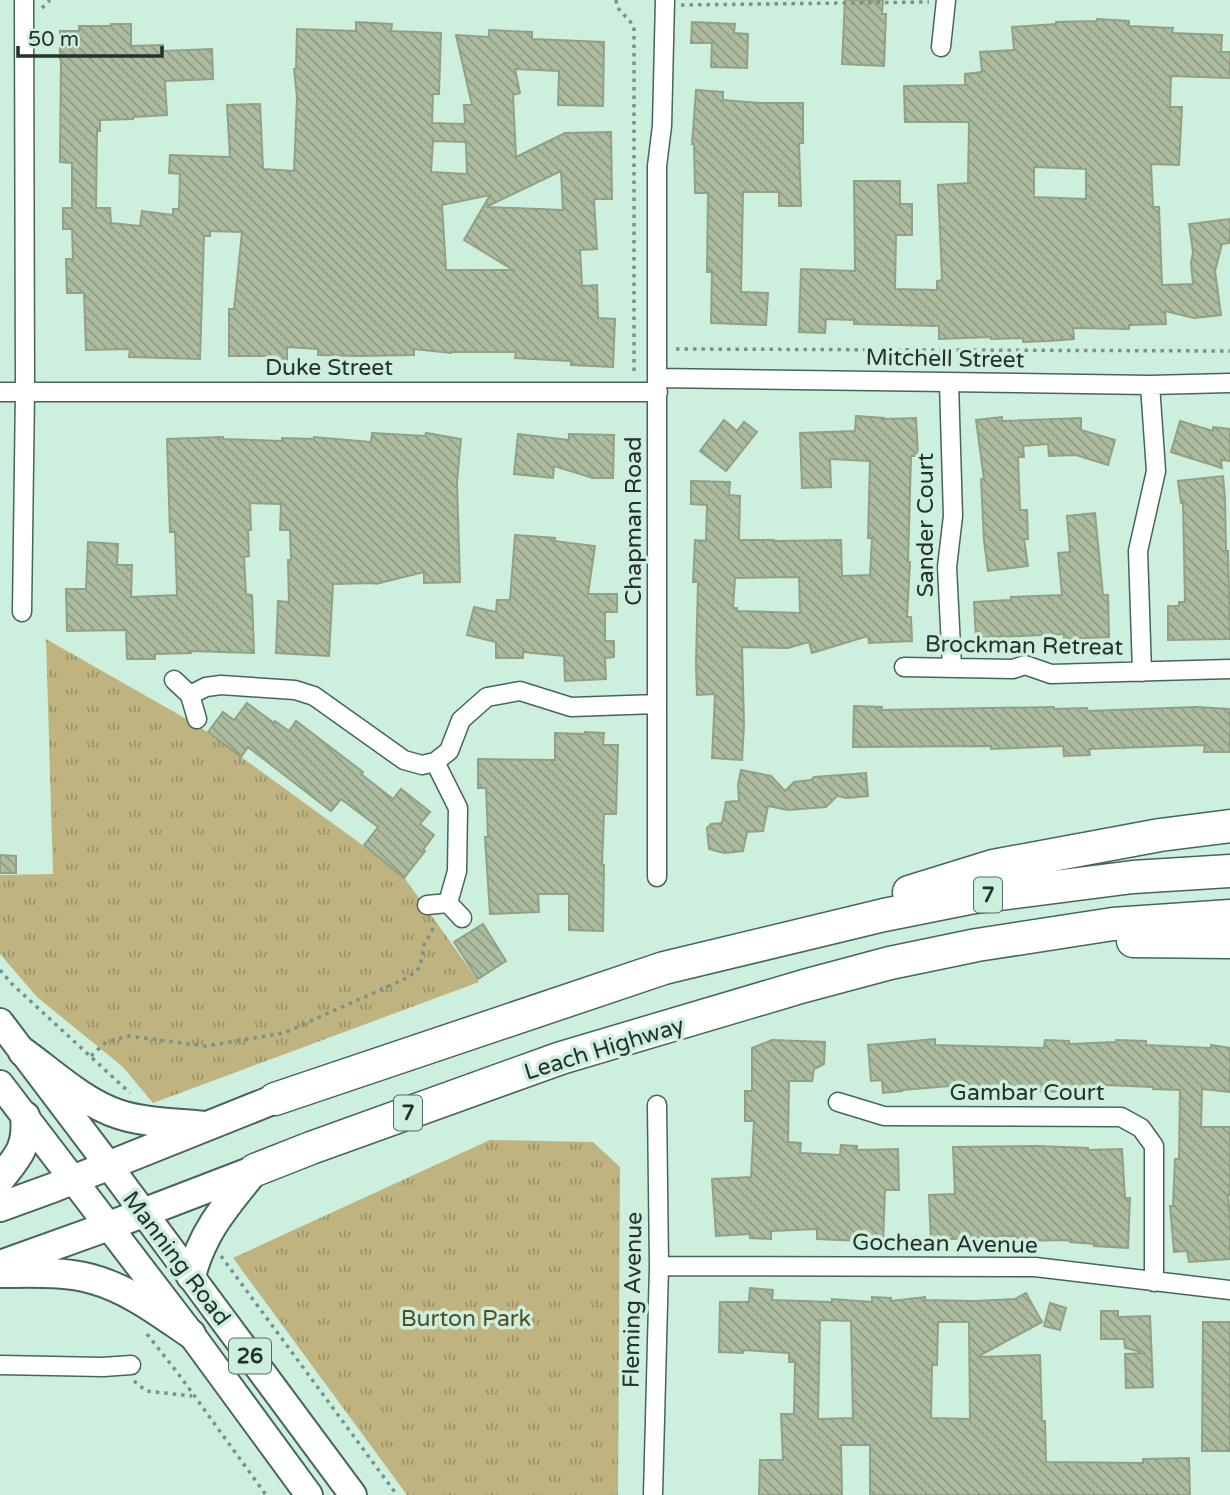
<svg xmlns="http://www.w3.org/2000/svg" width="1230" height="1495" viewBox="0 0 1230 1495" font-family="'Varela Round',sans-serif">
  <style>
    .grass { fill: url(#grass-tufts) }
    .building { fill: url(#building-back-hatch); stroke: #92a085; stroke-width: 2; fill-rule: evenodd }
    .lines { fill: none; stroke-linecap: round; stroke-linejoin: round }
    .minor-casing { stroke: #486657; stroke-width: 21 }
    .primary-casing { stroke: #486657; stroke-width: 30 }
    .trunk-casing { stroke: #486657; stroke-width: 32 }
    .motorway-casing { stroke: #486657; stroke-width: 35 }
    .path { stroke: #7b9387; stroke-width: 3.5; stroke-dasharray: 3.5 5; stroke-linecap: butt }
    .minor { stroke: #fff; stroke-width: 18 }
    .primary { stroke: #fff; stroke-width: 26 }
    .trunk { stroke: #fff; stroke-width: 28 }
    .motorway { stroke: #fff; stroke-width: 32 }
    .labels { text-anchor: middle; stroke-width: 7; stroke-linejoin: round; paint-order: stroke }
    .shield { fill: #cdefdd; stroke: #576b60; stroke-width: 2 }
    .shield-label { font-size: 21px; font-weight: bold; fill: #25322b }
    .street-label { font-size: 23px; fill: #25322b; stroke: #cdefdd }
    .park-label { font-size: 23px; fill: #564d25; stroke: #cdefdd }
  </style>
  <defs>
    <pattern id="grass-tufts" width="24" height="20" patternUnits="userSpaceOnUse" patternTransform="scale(1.75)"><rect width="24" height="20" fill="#bfb480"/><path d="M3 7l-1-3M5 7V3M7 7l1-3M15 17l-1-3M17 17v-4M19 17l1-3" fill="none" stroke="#9b9369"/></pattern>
    <pattern id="building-back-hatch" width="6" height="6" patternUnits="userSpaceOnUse" patternTransform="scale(1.75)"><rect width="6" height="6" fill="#adbc9f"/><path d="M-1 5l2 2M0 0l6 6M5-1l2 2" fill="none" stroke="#8d9982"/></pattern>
  </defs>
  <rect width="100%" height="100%" fill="#cdefdd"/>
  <path class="grass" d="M46,639l151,86 204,148 78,109 -326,121 -30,-36 -86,-70 -37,-43v-79l53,-1z
    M490,1140l103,2 27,25 -2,328h-211l-174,-237z"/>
  <path class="building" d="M845,0h38l-1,14h4l-2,52 -42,-2z
    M1097,19l32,2v5l44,2 -1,5 50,2 -1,17h9v26l-59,-2 -1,31h12l-3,58 -28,-1 2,43h6l3,78 31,-1 -2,-21 2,-11 -4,-28 41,-5v24l-8,1 -7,27 6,44 -27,3 -29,-7 1,13 -37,1v4l-56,-1 1,11 -26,2 -25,1v-4l-32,1v-2l-52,2v-13l-85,-2v-4l-28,-1 -1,14 -26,-1 2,-63 54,2 -1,-90h46v23h12v31h-16l-1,54 42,1v-9l5,-1 -4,-95 30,-2 1,-61h-64l-1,-36 61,-1v-11l17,-2 -2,-20 34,-2 -2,-23 44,-3v-2l41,-1zM1034,167l52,2v30l-52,-2z
    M356,22l36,2 -1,7 50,2 -2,61h-6l-1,29 33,1 -1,-19h8l-16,-70 33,2v-7l43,2v7l72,3 -1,64 -45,-1 1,-34 -44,-2 5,24 -7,2 3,62 49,-24 46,-1 1,67h-18l3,50 -17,1 2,36 15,-1 1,33 17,1 -2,48 -42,-2v-4l-56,-3 1,-6h-65v1l-37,-4v6l-56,1 -40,-1v-6l-31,-2v13l-19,-1v-3h-39v-47h5l8,-77 -32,-1v5h-6l-4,123 -71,-2 1,-8 -44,1 -2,-57h-17l-1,-34h7l-1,-30h-9v-21h9v-45l-12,-1 1,-102 -1,-1v-28h19v-5h32v-2h20v22l32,-1v6l49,-2 1,30 -48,2 2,34 -34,2v2l-33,1v11h-3l-1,77h14l1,15 29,3 2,-15 31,4v-6h6l1,-35 -11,-1 1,-18 60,2 -3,-52 33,-1 3,65 31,2 3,-74 -3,-28h2l1,-40 59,2zM433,141l33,1 1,32 -36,-2zM561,171l2,39 -77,-3zM490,195l-26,45 49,30h-67l-4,-65z
    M692,22l43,2 -1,9 14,1 -1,34 -36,-1 1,-24h-21z
    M696,90l27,2v8l37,3h43v40h-4l2,63h-22v-14h-36l-2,100 27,1 -2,32 -55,-2 1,-51h-5l1,-79h-13l-1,-49h-2z
    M856,416l28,2v1l32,-1 2,38h-7l-3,106h2l-3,55h4l1,24 -43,2 -1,-7 -56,17 -3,-11 -21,6 -46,-1 2,77 -2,36 -30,-2 3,-64 -18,1 -1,-31 2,-82h-5l2,-42 11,1 1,-36 -16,-1v-23l39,1 -1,13 11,1 -1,44h35v1l67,-1 1,36 28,-1 2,-37h-4l2,-77 -40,-2 1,28 -29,1 -2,-55 55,-2zM799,577l1,36 -63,-2v-3h-4l2,-30z
    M1002,417v4l79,-3v12l34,10 -7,25 -32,-10 -27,1 -1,-12 -25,2 1,11h-6l2,53h7l1,29h-4l4,27 -40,5 -4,-30 -3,-62h3l-8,-59z
    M724,420l13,11 7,-9 13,10 -31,39 -26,-20z
    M1180,421l33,10v-4l17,2v32l-9,-1 1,8 -51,-16z
    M372,433l53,3 1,-3 35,6 -4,43 3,100 -36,1v-11l-48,12 -1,-1 -42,1 -4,72 -53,-3 2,-52 11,1 -1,-42h3l-1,-30h-10l1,-26 -31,-1 1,27h-3l1,26 -5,1 2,37 6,1 2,58 -63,-2v2l-36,1v5h-28l-1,-29 -59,1 -1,-42h20l2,-47 30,2 -1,21h15l-1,32 46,-2 -2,-63h-5l-3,-93 56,-2v2l59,2v-3l32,1v-2l57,5z
    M518,434l51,6v-6l45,1 -1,43h-20l-39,-12 -1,12 -39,-4z
    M1223,476l2,23 1,52h2l2,88 -62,1v-34h11v-4h6l-2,-99h-2l-3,-22z
    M1095,513l8,82h5l1,42 -45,2v-5l-88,4 -2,-36 37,-2v-3l51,-2 -4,-42 12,-1 -3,-36z
    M515,535l40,3 -1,3 41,5 -7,48h29v18h-12v29h9v16l-9,1 1,21 -41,2 -1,-25 -41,-4v6h-27v-16l-29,-7 7,-28 22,5 1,-12h13z
    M247,703l27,20 1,-2 14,10 7,-10 67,51 -2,2 32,25 8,-10 29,23 -10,12 14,11 -11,15 2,1 -21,27 -40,-33 14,-18 -37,-28 -10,12 -83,-64 -7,10 -33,-25 15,-20 11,8z
    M854,706l28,1 -1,3 173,-3v2l33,-1 1,3 108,-4 34,2v43h-26l1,-7 -116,4 1,6 -26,1 -1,-10 -72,3v-3l-138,1z
    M585,732l19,1 -1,12h15l-2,69h-12l-2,51h2l-1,66 -34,-1v-36h-31l1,18 -49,2 -5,-77h3l-2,-49h-8v-29l77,1v-27l30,1z
    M741,770l30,6 14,15 9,-9 17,-2 3,-3 52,-4 2,23 -21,2 -10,-2 -11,11 -38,3 -20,-4 -5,25 -16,1 -4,19 -19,2 -15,-4 -2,-21 4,-4 11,-1 4,-21 13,-1 -1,-16z
    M0,855l16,1v17h-16z
    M483,924l23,37 -28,18 -24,-37z
    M935,1039v6l109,3 1,-8 24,1v3l47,-2v-2l30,1v4l65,3v-3l19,3v44l-28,-3 -1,38h29v68l-2,-1 2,26v39l-41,3 -2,-11 -13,1 -4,-46h3l2,-47h4l1,-69 -27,-1v-2l-47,-2v2l-39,2v3l-117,-4v-2l-48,4v1l-19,2 -1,-13 -11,1 -3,-36z
    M772,1040l53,2 -1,22 -10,5 -2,12h-23l-1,61 13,1 -1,10 40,2 1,-10 16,1v4l41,-1 1,41h-14l-2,52 -66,-3v-10l-46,2v8l-21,-1v-4l-34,2 -4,-57 39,-2 3,-56h-9v-30h7v-43z
    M1037,1146l51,2v2l34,-1 3,49h5l-2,50 -34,-2 1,-2 -25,-2v-2l-56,1 -1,-5 -82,4 -2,-45 26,-1 -2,-47z
    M750,1288l23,2 -1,10 60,2v-3l40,3v-5l19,1v3l34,-4v3l49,1 41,-2 11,-6 16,29 -65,35 63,-2 2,66h3l1,41 97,1v-4l46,-1 1,37h-320v-50h-29l1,50h-83l1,-35h23l-2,-46h13l1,-52h-6v-9l-46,-3v3l-24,-1 1,-50h29zM820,1320l31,1 2,97 -35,1zM938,1322h31l1,97 -39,-1 1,-53h5z
    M1050,1303l16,5 -6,22 -16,-4z
    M1101,1311h17v6l32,-1 3,71 -27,1 -1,-34 20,-1 -20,-5 -1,-9h-23z
    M1203,1322h27v129h-28z"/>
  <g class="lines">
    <defs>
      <path id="minor" d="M941,47l5,-47
        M658,378l492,7 80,-2
        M949,383l4,133 -6,51 5,100
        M0,392h658
        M22,612l3,-221 -1,-391
        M904,667l109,2 12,-4 26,9 179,-5
        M1142,672l-4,-121 18,-80 -6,-86
        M174,680l16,15 7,24
        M190,695l16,-8 15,-2 74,5 19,6 90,64 18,5 13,-3 14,-11 12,-31 26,-23 33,-6 51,16 86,-3
        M435,762l23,46 -1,63 -9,32
        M657,877v-711l5,-40 3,-126
        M427,905l21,-2 14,15
        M838,1102l46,14 237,1 20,11 13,18v136
        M659,1266l376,1 195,23
        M0,1365l103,2 28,-2
        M653,1495l6,-229 -2,-161"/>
      <path id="primary" d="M0,1022l109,144 244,329
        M0,1084l191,250 118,161"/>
      <path id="trunk" d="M23,1052c29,21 61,51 95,62 27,9 58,9 86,12
        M0,1179c19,-23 28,-33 25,-63
        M0,1207l55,-20 220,-88
        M0,1265l109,-39 146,-56
        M0,1273c30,0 63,-2 92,6 37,10 68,34 99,55
        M191,1276c12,-45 34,-69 62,-104"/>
      <path id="motorway" d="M909,892l84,-26 167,-31 70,-9
        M1133,941l97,1
        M275,1099l389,-131 220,-53 85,-17 164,-21 97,-6
        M255,1170l56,-22 250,-90 243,-72 86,-23 87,-18 136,-21 117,-8"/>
    </defs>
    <use href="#minor" class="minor-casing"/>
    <use href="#primary" class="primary-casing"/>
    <use href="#trunk" class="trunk-casing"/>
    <use href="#motorway" class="motorway-casing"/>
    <path class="path" d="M616,0l1,7 17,19v349
      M681,5l248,-3
      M42,8l8,-8
      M676,349l554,2
      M0,970l12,14 118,109
      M91,1056l15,-14 22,-6 78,10 78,-13 125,-56 11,-10 4,-22 12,-22
      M221,1256l176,239
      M147,1334l33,42 86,119
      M134,1381l12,10 46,5"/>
    <use href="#minor" class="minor"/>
    <use href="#primary" class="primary"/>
    <use href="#trunk" class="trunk"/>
    <use href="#motorway" class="motorway"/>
  </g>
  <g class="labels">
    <g class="shield">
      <rect x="974" y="877.5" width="28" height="35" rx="5"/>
      <rect x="394" y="1095.5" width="28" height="35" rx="5"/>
      <rect x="229" y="1338.5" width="42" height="35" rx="5"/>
    </g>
    <g class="shield-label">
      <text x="988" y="902">7</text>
      <text x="408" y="1120">7</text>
      <text x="250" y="1363">26</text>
    </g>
    <g class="street-label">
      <text transform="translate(945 358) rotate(1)" y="8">Mitchell Street</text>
      <text x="329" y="375">Duke Street</text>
      <text transform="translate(633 521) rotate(-90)" y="8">Chapman Road</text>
      <text transform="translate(925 525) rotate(-90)" y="8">Sander Court</text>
      <text transform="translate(1024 645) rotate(1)" y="8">Brockman Retreat</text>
      <text transform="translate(604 1048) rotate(-17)" y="8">Leach Highway</text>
      <text x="1027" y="1100">Gambar Court</text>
      <text transform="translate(945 1243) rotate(1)" y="8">Gochean Avenue</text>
      <text transform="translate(177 1258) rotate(53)" y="8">Manning Road</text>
      <text transform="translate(632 1300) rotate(-89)" y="8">Fleming Avenue</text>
    </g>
    <g class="park-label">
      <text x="466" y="1326">Burton Park</text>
    </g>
  </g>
  <path d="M18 46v10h144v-10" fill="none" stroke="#25322b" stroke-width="3.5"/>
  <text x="28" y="46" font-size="21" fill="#25322b" stroke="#cdefdd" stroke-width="5" paint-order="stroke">50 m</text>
</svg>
